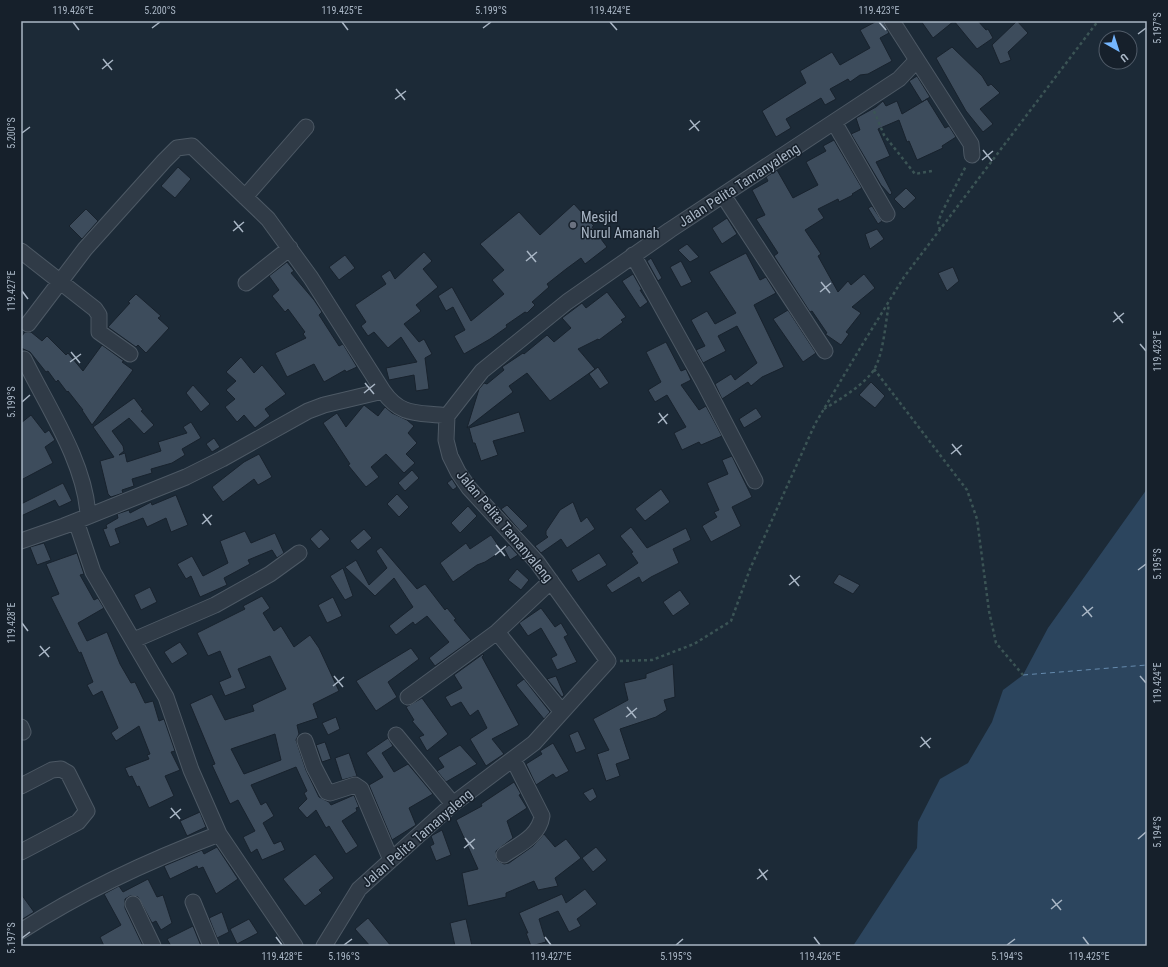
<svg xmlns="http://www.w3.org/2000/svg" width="1168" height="967" viewBox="0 0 1168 967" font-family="'Roboto Condensed',sans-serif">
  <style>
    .water { fill: #2c455e }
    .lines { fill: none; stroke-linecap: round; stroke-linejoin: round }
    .ferry { stroke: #658aad; stroke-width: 1; stroke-dasharray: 5 4; stroke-linecap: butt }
    .building { fill: #3d4c5c; stroke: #18222d; fill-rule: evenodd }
    .minor-casing { stroke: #4d5965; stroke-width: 17 }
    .path { stroke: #3b5455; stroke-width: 2.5; stroke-dasharray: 3 3; stroke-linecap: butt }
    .minor { stroke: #303b47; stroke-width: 15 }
    .ticks { fill: none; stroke: #a9b6c5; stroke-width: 1.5 }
    .worship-dot { fill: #6b7280; stroke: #16202b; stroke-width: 1.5 }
    .labels { text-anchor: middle; stroke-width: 3; stroke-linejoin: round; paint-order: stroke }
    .street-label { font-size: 14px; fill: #a9b6c5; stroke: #16202b }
    .poi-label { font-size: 14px; fill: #a9b6c5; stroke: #16202b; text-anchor: start }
    .neatline { fill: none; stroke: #a9b6c5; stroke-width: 1.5 }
    .ticks-label { font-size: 10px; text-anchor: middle; fill: #a9b6c5 }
  </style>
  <rect width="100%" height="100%" fill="#1c2a37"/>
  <path class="water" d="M1147,489v457h-294l64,-98 1,-26 22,-43 28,-16 24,-41 11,-32 20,-15 25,-47z"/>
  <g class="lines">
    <path class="ferry" d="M1023,675l124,-10"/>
  </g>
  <path class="building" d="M877,21h6l6,12 -9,5 12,23 -24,13 -8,1 -10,7 -2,-3 -18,10 6,10 -11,6 -4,-7 -35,21 5,9 -15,9 -14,-26 44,-28 -6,-12 32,-19 8,13 30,-17 -10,-18z
    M921,21h33l-21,17z
    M954,21h24l8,9 2,-1 5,9 -16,11z
    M1017,21l11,12 -20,19 3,8 -11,4 -8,-19z
    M952,47l30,29 6,10 3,-2 9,9 -20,16 13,15 -10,8 -17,-21 -30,-53z
    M917,76l13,21 -8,5 -13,-21z
    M927,99l18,29 4,-2 7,11 -14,9 1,2 -26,12 -8,-19 -2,1 -8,-22 -21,9 12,27 -14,6 16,31 -2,2 -9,-10 -30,-51 9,-4 -4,-12 20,-11 7,-6 3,5 11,-5 5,13z
    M834,140l28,48 -10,6 1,1 -14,7 -1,-3 -20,10 6,9 -19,12 16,24 -3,2 20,36 10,-11 3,4 13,-11 11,14 -23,19 9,6 -15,19 3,2 -8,11 -16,-11 2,-1 -15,-22 -2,1 -36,-56 4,-3 -22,-34 9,-4 -13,-25 16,-9 -2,-4 11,-7 16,28 25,-13 -12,-23 20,-11 -3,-5z
    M178,167l13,12 -16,19 -14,-12z
    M906,188l10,10 -12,11 -10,-10z
    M574,204l20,22 -2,1 15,20 -22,17 -4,-6 -15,11 -19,15 2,3 -17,15 3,3 -8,8 -2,-1 -19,13 1,2 -17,12 -26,15 -10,-18 11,-6 -12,-23 -7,4 -8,-15 14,-9 19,34 33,-27 -12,-14 12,-10 -24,-26 39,-32 21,23z
    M872,206l10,15 -4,3 -10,-16z
    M86,209l12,12 -16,18 -13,-13z
    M727,218l10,16 -15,10 -10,-16z
    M877,229l7,10 -14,10 -5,-15z
    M687,244l12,13 -9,5 -12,-12z
    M424,252l8,9 -9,8 15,18 -22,18 5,6 -17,13 15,18 5,-3 8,15 -7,4 4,31 -13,2 -2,-16 -25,5 -3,-12 31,-6 -16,-25 -13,11 -14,-16 -6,4 -7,-10 5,-4 -11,-17 31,-21 -5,-8 9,-6 5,9z
    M746,253l14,27 6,-3 10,16 -22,12 30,62 -22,10 -11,9 -3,-4 -26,17 -7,-15 16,-10 4,6 22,-17 -20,-37 -19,10 8,15 -23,12 -7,-13 9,-4 -14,-26 16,-9 8,13 21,-11 -27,-41z
    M345,255l10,13 -16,12 -10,-13z
    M651,258l11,20 -4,3 -11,-20z
    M681,261l11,21 -11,5 -11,-20z
    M287,262l7,9 -3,2 23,27 8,12 -3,3 20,31 4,-2 14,23 -11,5 -1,-2 -21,12 -10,-18 -27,13 -12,-24 31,-15 -3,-4 2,-2 -17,-23 -3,3 -13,-16 7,-6 -10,-14z
    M953,267l6,14 -12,10 -9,-18z
    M633,274l9,16h-2l8,12 -8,6 -18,-27z
    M607,292l19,25 -5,3 2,2 -24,18 -1,-1 -20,10 17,20 -45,32 -23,-28 -18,13 4,6 -46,36 12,-39 5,-6 3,1 17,-14 -2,-3 21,-14 1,1 23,-19 7,7 17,-14 -9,-10 20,-15 4,5z
    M136,294l25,22 -3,2 11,10 -23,25 -8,-8 -2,2 -28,-20 22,-24 -2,-1z
    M788,310l28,43 -13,9 -30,-43z
    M25,332h6l11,9 5,-5 19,19 2,-2 15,18 19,-26 22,16 -2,1 11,8 -41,55 -10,-15h1l-15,-19 -1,1 -9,-12 -2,2 -8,-11 -2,1 -16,-20 -9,-4v-11z
    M666,342l15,29 5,-2 5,11 -10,5 18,25 7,-4 16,30 -21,9 -2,-3 -17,8 -8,-17 12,-6 -19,-32 -12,7 -7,-12 13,-8 -15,-30z
    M241,357l13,16 8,-8 24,29 -21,15 5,7 -15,12 -11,-13 -7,7 -12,-15 10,-8 -9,-9 10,-9 -10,-9z
    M598,367l11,16 -9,6 -11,-15z
    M871,382l14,14 -10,12 -16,-13z
    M193,385l17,19 -9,8 -15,-19z
    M134,398l9,12 -2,1 13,14 -10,9 -15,-16 -17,13 11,15 1,5 -5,4 6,-2 2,9 34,-11 -3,-9 29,-9 -4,-6 8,-5 10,16 -19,11 3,6 -13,8 -21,6 1,4 -20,6 2,7 -12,4 1,3 -12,4 -3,-3 -8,-33 14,-4 -21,-30z
    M364,405l14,11 7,-9 7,6 15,7 7,6 -6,7 9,10 -11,11 9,9 -11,10 -18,-19 -15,13 8,10 -13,10 -18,-22 2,-1 -27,-41 14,-10 9,14z
    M756,408l6,9 -18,11 -5,-9z
    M519,412l6,20 -32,9 5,14 -17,6 -6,-18h-2l-4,-15z
    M31,415l14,18 4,-3 6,10 -10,7 8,16 -32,17v-57z
    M214,438l6,9 -8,5 -6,-8z
    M259,454l13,23 -14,8 -4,-6 -31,23 -11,-15 32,-25z
    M732,456l20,41 -20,10 9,19 -30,16 -9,-16 15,-9 -3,-5 5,-2 -12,-27 21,-9 -6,-14z
    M412,470l7,8 -14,13 -7,-8z
    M452,479l5,8 -4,3 -6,-7z
    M63,483l9,18 -13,6 -4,-7 -34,16v-12z
    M661,489l9,13 -25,19 -10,-12z
    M397,494l12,13 -10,10 -12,-13z
    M176,495l12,30 -17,7 -5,-14 -19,9 -4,-9 -28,11 5,14 -10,4 -7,-18 4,-1 -1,-3 12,-7 -1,-4 12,-4 1,3 21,-11 1,3z
    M573,502l8,20 6,-5 8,12 -28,19 -6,-9 -20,14 -6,-7 13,-9 -2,-2v-4l14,-21z
    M507,505l21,21 -7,6 -20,-23z
    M468,506l9,10 -17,17 -9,-10z
    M631,527l16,21 39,-20 5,12 -18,9 6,14 -28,14 -9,6 -3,-6 -27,16 -6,-8 32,-22 -7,-10 2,-1 -13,-16z
    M321,529l9,10 -11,10 -9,-10z
    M364,529l8,9 -14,12 -8,-9z
    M245,531l6,12 24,-10 9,20 -7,5 -5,-8 -24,10 2,4 -26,14 3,7 -27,12 -9,-21 -5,3 -9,-15 15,-8 11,20 25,-13 -8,-22z
    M491,535l11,16 -17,11 -8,3 -24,17 -13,-19 26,-20 4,6z
    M44,543l7,17 -14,5 -7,-18z
    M509,545l9,10 -8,5 -6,-11z
    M381,547l36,42 8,-5 20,26 2,-2 9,11 -2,1 17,20 -36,26 -6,-8 20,-16 -22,-26 -12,9 -2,-3 -17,13 -7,-9 24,-19 -19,-29 -19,18 -30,-29 11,-7 13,25 18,-17 -11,-17z
    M77,553l7,21 -4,1 14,25 4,-2 6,10 -26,15 9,18 20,-9 13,32 11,19 4,-1 10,21 8,-2 6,20 5,-2 11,32 -4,1 9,18 -15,6 9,20 -25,12 -10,-22 -2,1 -5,-11 -3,1 -4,-9 24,-9 -2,-4 3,-1 -11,-28 -23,15 -5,-8 7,-5 -16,-37 -9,5 -6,-11 6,-3 -12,-30 -2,1 -28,-56 8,-3 -13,-30z
    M599,553l8,12 -29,17 -7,-12z
    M343,568l10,28 -8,4 -15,-24z
    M517,569l12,11 -8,10 -13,-10z
    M839,574l21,11 -7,9 -20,-11z
    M150,587l7,15 -16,8 -7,-15z
    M680,590l10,14 -17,12 -10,-14z
    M262,596l8,12 -7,5 11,18 7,-5 13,21 16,-12 9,13 20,43 -26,13 5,14 -21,7 2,9 -3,6 10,30 13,27 10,5 2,3 23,-10 5,12 -3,1 1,3 -15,10 16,25 -12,8 -17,-28 -3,2 -10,-18 -9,8 -9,-10 9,-9 -3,-6 3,-2 -11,-24 -45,18 10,20 5,-3 8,14 -11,7 11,21 7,-3 4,9 -23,10 -5,-11 -6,4 -8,-16 12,-6 -17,-31 -8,4 -18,-39 3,-1 -25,-60 22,-10 13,26 29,-9 -2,-6 34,-16 -16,-33 -32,13 8,19 -21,8 -6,-14 12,-5 -11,-26 -12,5 -11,-23 48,-24 -2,-3zM275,734l6,26 -37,14 -13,-25z
    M333,597l9,19 -15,7 -9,-18z
    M541,608l14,19 6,-4 7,12 -4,2 13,25 -20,8 -6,-12 6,-3 -16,-27 -13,8 -9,-13z
    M180,642l8,12 -16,10 -8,-12z
    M411,648l8,11 -31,23 9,15 -21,14 -20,-30z
    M483,654l1,1 -2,2 37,68 -27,14 12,15 -18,12 -16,-27 17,-11 -9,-18 -8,6 -9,-14 -10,5 -6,-10 17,-9 -8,-13z
    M673,664l2,33 -11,3 3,10 -11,7 -36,12 10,30 -14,5 4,12 -14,5 -9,-27 12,-4 -16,-31 35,-19 -4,-17 22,-5v-4z
    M556,676l8,19 -2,2 -15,-18z
    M524,679l26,33 -6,7 -28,-34z
    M422,698l26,36 -21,17 -8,-14 5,-2 -12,-14 2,-1 -8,-13z
    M336,717l4,12 -12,6 -6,-12z
    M578,731l8,18 -10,4 -7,-18z
    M388,738l5,8 -11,7 12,19 14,-8 25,30 -24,14 7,17 -24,15 -23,-55 14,-8 -17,-24z
    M325,742l6,17 -9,3 -6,-17z
    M553,743l16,28 -13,7 -3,-4 -17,11 -10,-21 16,-10 -2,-3z
    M460,745l17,19 -31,18 -9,-11 7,-4 -6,-9z
    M349,753l8,23 -15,4 -7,-22z
    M514,782l7,12 -2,1 8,13 -20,13 6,17 -17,13 1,9 7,4 5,-1 24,-17 11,-12 11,13 11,-8 15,19 -26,20 3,8 -20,4 -4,-9 -28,12v4l-38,9 -6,-33 16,-4 -22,-49 26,-14 -1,-2z
    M593,788l4,9 -7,5 -7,-9z
    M200,812l6,15 -19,9 -7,-15z
    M442,830l9,25 -15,6 -6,-15 4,-2 -3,-8z
    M217,847l21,32 -22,15 -13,-27 -5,2 -1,-3 -27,13 -6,-13 38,-16 2,4z
    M596,847l11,13 -14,12 -11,-14z
    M315,854l19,24 -15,12 3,3 -17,13 -22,-27z
    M148,879l9,18 6,-2 9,28 -11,7 -5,-9 -4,2 -14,-26 -8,-1 -5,3v9l18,38h-39l-4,-9 21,-12 -17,-31 15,-8 4,6z
    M585,889l12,15 -20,15 4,7 -12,6 -11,-21 -19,8 7,23 -15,4 -5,-13h2l-9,-20 43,-19 4,9z
    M21,894l13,18 -13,8z
    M222,912l7,20 -12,6 -8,-20z
    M368,918l23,28h-21l-15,-17z
    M249,919l9,14 -21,11 -7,-15z
    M466,919l6,27h-17l-5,-23z
    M193,926l8,20h-30l-4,-7z"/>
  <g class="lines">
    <defs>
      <path id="minor" d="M917,60l54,84 1,11
        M834,122l53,92
        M723,195l102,156
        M245,197l61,-70
        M21,251l74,58 4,6v17l31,22
        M633,255l70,126 52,100
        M246,283l44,-35
        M28,324l57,-75 79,-88 13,-13 15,-2 76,73 43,59 72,113
        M21,360l3,-1c23,47 61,103 64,156
        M76,521l17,51 73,125 25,73 28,64 76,112
        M21,541l43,-15 122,-49 36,-18 86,-48 16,-6 59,-14c18,26 35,21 64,25
        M497,632l65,80
        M134,640l81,-35 55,-31 29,-21
        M408,697l89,-65 54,-51
        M21,727l2,5
        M396,735l57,69
        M305,741l9,26 13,25 3,1 25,-8 6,4 30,71
        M21,786l31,-16 9,-1 7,4 19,38 -9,11 -57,30
        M504,855c16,-11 35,-19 38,-39l-29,-57
        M193,902l18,44
        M133,904l20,42
        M21,931c62,-40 129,-71 198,-97
        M324,946l35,-57 94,-85 81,-61 74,-82 -71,-99 -68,-74 -11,-16 -8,-16 -4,-16 1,-24 35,-45 85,-69 103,-72 229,-151 18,-19 -25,-39"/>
    </defs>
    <use href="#minor" class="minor-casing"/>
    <path class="path" d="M874,111l10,24 31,39 17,-3
      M940,230l-2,-7 3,-9 25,-48
      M874,369l93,121 10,29 12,92 7,32 27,32
      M824,409c15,-9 43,-26 51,-41 9,-18 10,-43 14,-64
      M620,661l32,-1 42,-16 37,-23 19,-52 65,-145 47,-79 42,-68 194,-256"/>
    <use href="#minor" class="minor"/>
  </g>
  <path class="ticks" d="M73,22l6,8M342,22l6,8M610,22l7,8M879,22l7,8M152,28l8,-6M483,28l8,-6M1138,34l8,-6M103,59l9,11M102,69l11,-9M396,89l9,11M395,99l11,-8M690,120l9,11M689,130l11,-9M22,133l8,-6M983,150l9,11M982,160l11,-9M234,221l9,11M233,231l11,-9M527,251l9,11M526,261l11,-9M821,282l9,11M22,291l6,8M820,292l11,-9M1114,312l9,11M1113,322l11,-9M1140,344l6,7M71,352l9,11M70,362l11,-8M365,383l9,11M364,393l11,-9M22,402l8,-7M659,413l8,11M658,423l10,-9M952,444l9,11M951,454l11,-9M203,514l8,11M202,524l10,-9M496,545l9,11M495,555l11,-9M1138,570l8,-6M790,575l9,11M789,585l11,-9M1083,606l9,11M1082,616l11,-9M22,623l6,8M40,646l9,11M39,656l11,-9M334,676l9,11M1140,676l6,7M333,686l11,-9M627,707l9,11M626,717l11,-9M921,737l9,11M920,747l11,-9M171,808l9,11M170,818l11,-9M465,838l9,11M1138,839l8,-7M464,848l11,-9M759,869l8,11M757,879l11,-9M1052,899l9,11M1051,909l11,-9M276,937l6,8M545,937l6,8M814,937l6,8M1083,937l6,8M22,938l8,-6M344,945l8,-6M676,945l7,-6M1007,945l8,-6"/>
  <circle class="worship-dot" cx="573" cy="225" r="4"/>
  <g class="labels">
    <g class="street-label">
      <text transform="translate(739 185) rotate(-33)" y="5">Jalan Pelita Tamanyaleng</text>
      <text transform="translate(505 526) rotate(50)" y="5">Jalan Pelita Tamanyaleng</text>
      <text transform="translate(417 838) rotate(-41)" y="5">Jalan Pelita Tamanyaleng</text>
    </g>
    <g class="poi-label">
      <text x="581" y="222">Mesjid<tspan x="581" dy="16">Nurul Amanah</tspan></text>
    </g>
  </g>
  <rect width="1168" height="967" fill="none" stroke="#16202b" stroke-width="44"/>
  <g transform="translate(1118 50) rotate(141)"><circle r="19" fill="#16202b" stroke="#515c69"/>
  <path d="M0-3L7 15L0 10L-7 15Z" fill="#74b6ff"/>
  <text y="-6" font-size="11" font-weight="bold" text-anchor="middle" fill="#a9b6c5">U</text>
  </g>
  <rect x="22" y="22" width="1124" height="923" class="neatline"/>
  <g class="ticks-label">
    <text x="73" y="14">119.426°E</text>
    <text x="160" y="14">5.200°S</text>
    <text x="342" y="14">119.425°E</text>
    <text x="491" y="14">5.199°S</text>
    <text x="610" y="14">119.424°E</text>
    <text x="879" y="14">119.423°E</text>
    <text transform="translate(1157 28) rotate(-90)" y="4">5.197°S</text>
    <text transform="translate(11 133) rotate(-90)" y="4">5.200°S</text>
    <text transform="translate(11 291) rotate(-90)" y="4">119.427°E</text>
    <text transform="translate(1157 351) rotate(-90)" y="4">119.423°E</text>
    <text transform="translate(11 402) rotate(-90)" y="4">5.199°S</text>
    <text transform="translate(1157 564) rotate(-90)" y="4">5.195°S</text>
    <text transform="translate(11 623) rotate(-90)" y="4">119.428°E</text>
    <text transform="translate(1157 683) rotate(-90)" y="4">119.424°E</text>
    <text transform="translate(1157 832) rotate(-90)" y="4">5.194°S</text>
    <text transform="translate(11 938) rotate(-90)" y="4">5.197°S</text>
    <text x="282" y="960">119.428°E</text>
    <text x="344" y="960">5.196°S</text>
    <text x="551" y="960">119.427°E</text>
    <text x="676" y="960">5.195°S</text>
    <text x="820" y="960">119.426°E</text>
    <text x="1007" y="960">5.194°S</text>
    <text x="1089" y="960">119.425°E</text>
  </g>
</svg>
